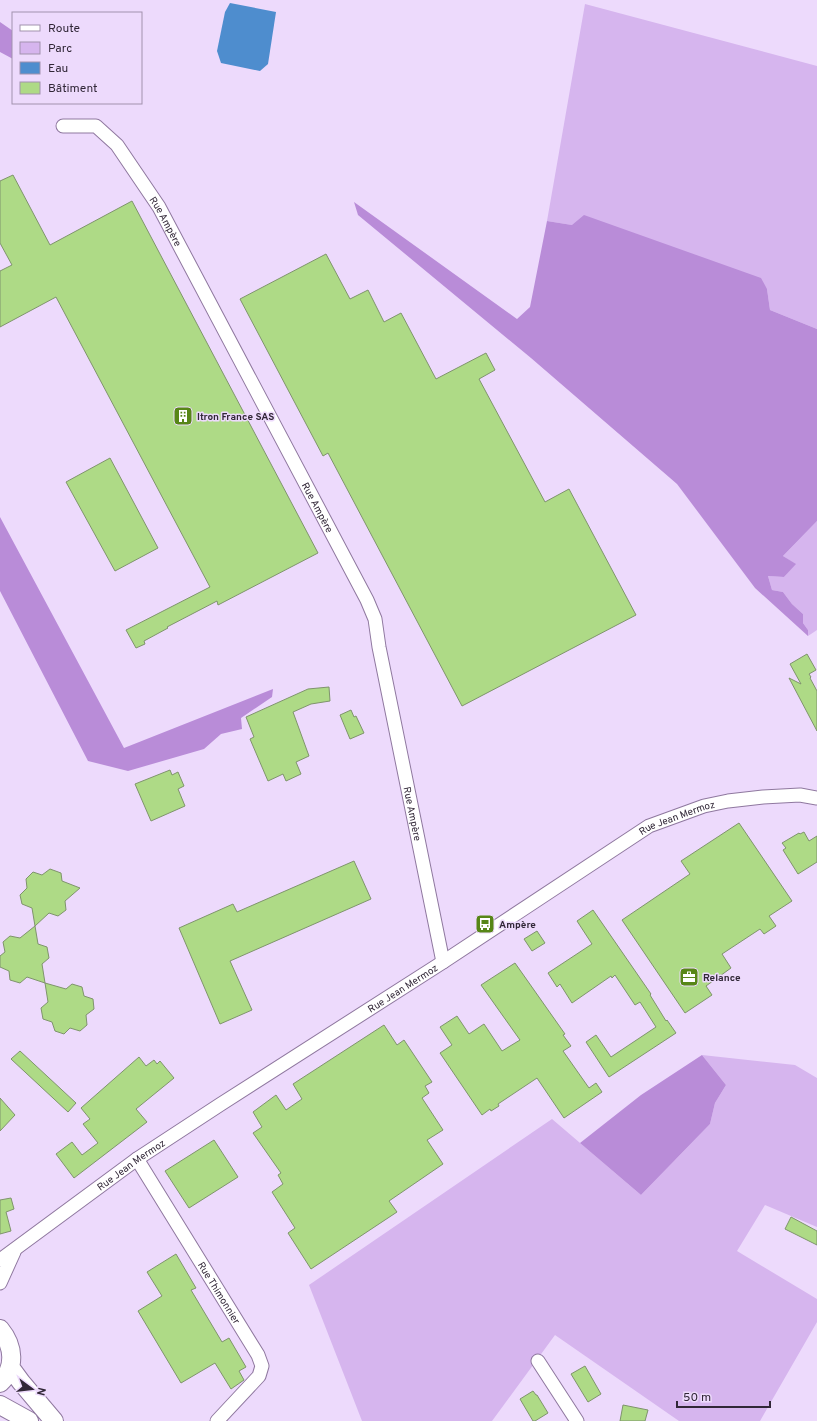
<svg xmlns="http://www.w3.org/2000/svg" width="817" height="1421" viewBox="0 0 817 1421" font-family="Overpass,sans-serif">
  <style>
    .green { fill: #d6b5ee }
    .forest { fill: #b98cd8 }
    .water { fill: #4e8dce }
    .building { fill: #aeda86; stroke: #7f946c }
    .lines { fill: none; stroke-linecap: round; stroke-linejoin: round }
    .street-casing { stroke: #8f789f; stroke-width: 15 }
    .secondary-casing { stroke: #8f789f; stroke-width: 20 }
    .street { stroke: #fff; stroke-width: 13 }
    .secondary { stroke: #fff; stroke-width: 18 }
    .labels { text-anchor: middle; stroke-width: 3; stroke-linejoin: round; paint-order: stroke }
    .street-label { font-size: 10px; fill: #312737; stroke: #eddafc }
    .poi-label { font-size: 10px; font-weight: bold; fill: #312737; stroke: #eddafc; text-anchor: start }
  </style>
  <rect width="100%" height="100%" fill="#eddafc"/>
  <path class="green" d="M585,4l232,62v263l-47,-19 -3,-21 -195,-64 -25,-4z
    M817,521v109l-9,6v-6l-5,-7v-9l-11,-10 -9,-12 -11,-2 -4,-14 16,1 11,-13 -12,-8z
    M702,1055l93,10 22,13v149l-52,-22 -28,46 80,48v23l-57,99h-81l-124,-86 -63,86h-130l-53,-136 243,-166 89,76 69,-71 5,-21 11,-18z"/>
  <path class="forest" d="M0,22l13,9v28l-13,-7z
    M354,202l163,117 13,-12 17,-86 25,4 12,-10 177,63 6,11 3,21 47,19v192l-34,35 13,8 -12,13 -16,-1 4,14 11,2 9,12 11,10v9l5,7v6l-53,-48 -78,-104 -146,-126 -173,-143z
    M0,517l124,231 149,-59 -1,8 -31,21 1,11 -21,5 -17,15 -76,22 -40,-10 -88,-170z
    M702,1055l24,30 -11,18 -5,21 -69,71 -61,-52 61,-48z"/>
  <path class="water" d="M230,3l46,9 -8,52 -8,7 -39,-8 -4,-12 8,-39z"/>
  <path class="building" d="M13,175l37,70 82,-44 186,352 -100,52 -1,-4 -50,26 1,1 -24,13 1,3 -9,4 -10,-18 84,-43 -154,-290 -56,30v-56l12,-6 -12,-22v-62z
    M326,254l24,45 18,-9 16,32 17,-9 35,66 50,-26 9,17 -16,9 66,123 24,-13 67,126 -174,91 -134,-253 -5,3 -83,-157z
    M110,458l48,90 -43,23 -49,-89z
    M807,654l9,16 -7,4 2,3 -1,1 7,13v40l-28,-53 12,6 -11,-20z
    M329,687l1,14 -19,3 -18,8 16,44 -13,6 5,12 -15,7 -3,-7 -15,7 -18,-42 4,-2 -8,-20 62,-28z
    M351,710l3,7 2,-1 8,17 -14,6 -10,-24z
    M170,770l2,5 6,-3 6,14 -6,3 7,17 -34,15 -16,-37z
    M739,823l53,78 -23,15 7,10 -12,8 -4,-5 -38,25 9,14 -25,18 6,9 -27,18 -63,-93 68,-46 -9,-13z
    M804,832l5,9 8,-5v26l-19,12 -15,-24 3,-2 -4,-5 17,-10 1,1z
    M354,861l17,38 -141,62 22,49 -32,14 -41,-96 54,-24 4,8z
    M50,869l11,4 1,8 18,7 -15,13 1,9 -8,6 -9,-3 -14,13 3,18 9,3 2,11 -7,6 3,19 21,6 6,-5 10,3 2,9 9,3 1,10 -8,6 1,10 -7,6 -10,-3 -6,6 -9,-3 -3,-9 -9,-3 -2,-11 7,-6 -3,-19 -18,-6 -7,6 -10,-3 -1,-9 -9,-4v-11l5,-4 -2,-10 7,-6 10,2 15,-12 -3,-18 -10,-4 -2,-9 7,-7 -1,-9 7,-7 9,3z
    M593,910l58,84 -1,1 16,26 1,-1 9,13 -67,44 -23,-35 10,-7 15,22 45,-30 -16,-25 -5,3 -20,-30 -3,3 -1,-2 -39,27 -12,-19 -3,3 -9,-14 44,-29 -15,-23z
    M537,931l8,12 -13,8 -8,-12z
    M515,963l50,71 -2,1 8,11 -8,5 26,37 7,-5 6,9 -38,26 -27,-40 -39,26 1,2 -8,5 -1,-2 -8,6 -42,-62 12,-8 -12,-18 17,-11 12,18 15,-10 18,27 18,-11 -39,-55z
    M384,1025l13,20 7,-5 28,42 -7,4 4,7 -7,5 21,32 -16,10 16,24 -54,37 8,11 -86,57 -23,-36 7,-5 -23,-36 11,-8 -5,-9 3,-2 -28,-40 9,-6 -9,-15 23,-17 10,15 16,-11 -9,-15z
    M20,1051l56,52 -8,9 -57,-53z
    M139,1057l7,9 8,-6 3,4 3,-3 14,17 -38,31 11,13 -73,56 -18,-24 16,-12 10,13 16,-12 -15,-19 7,-5 -9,-11z
    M0,1098l15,17 -15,16z
    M214,1140l24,37 -49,31 -24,-37z
    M11,1198l3,11 -8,3 5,19 -11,3v-34z
    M791,1217l26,14v14l-32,-16z
    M176,1254l20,34 -5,2 31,52 7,-4 17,29 -7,4 5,9 -13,9 -16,-26 -34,20 -43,-72 24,-15 -15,-24z
    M585,1366l16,28 -13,8 -17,-28z
    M533,1391l3,4h1l11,18 -13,8h-2l-13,-22z
    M623,1405l25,5 -3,11h-25z"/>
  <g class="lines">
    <defs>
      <g id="street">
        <path id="s1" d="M63,126h33l21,19 42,62 208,393 8,19 4,28 64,315"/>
        <path id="s2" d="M137,1159l121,196 4,11 -3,10 -42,45"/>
        <path id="s3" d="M0,1260l137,-101 84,-55 222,-142 206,-136 55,-20 24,-5 35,-4 37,-2 17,3"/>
        <path d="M0,1283l14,-31"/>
        <path d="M538,1361l39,60"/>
      </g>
      <path id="secondary" d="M0,1329c14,17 16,39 0,54
        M10,1367l11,15 33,39
        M0,1405l29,16"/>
    </defs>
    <use href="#street" class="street-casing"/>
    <use href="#secondary" class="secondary-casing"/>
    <use href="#street" class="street"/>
    <use href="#secondary" class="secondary"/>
  </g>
  <defs>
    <symbol id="building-square" viewBox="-11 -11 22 22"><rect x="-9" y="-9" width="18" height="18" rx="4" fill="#578617" stroke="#eddafc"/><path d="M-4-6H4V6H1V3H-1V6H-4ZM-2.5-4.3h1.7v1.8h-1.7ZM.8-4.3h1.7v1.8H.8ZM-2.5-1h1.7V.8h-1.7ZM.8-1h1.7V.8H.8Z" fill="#fff"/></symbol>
    <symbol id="bus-square" viewBox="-11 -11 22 22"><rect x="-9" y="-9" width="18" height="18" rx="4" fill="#578617" stroke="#eddafc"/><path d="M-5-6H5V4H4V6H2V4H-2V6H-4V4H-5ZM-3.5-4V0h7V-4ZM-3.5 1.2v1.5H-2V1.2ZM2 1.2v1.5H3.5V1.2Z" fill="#fff"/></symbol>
    <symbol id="office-square" viewBox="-11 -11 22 22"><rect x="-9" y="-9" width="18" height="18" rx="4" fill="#578617" stroke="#eddafc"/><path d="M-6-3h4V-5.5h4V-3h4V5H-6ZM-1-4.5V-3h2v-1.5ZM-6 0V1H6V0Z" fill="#fff"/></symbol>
  </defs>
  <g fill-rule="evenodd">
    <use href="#building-square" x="172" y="405" width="22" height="22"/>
    <use href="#bus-square" x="474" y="913" width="22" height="22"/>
    <use href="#office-square" x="678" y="966" width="22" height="22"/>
  </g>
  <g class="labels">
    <g class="street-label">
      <text dy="4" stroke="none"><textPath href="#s1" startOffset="152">Rue Ampère</textPath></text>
      <text dy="4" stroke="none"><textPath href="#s1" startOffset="476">Rue Ampère</textPath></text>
      <text dy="4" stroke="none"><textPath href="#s1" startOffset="800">Rue Ampère</textPath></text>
      <text dy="4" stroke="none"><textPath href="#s3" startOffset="810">Rue Jean Mermoz</textPath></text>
      <text dy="4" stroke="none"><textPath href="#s3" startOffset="486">Rue Jean Mermoz</textPath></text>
      <text dy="4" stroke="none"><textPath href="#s3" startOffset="162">Rue Jean Mermoz</textPath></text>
      <text dy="4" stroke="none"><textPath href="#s2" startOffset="157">Rue Thimonnier</textPath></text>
    </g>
    <g class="poi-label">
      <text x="197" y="420">Itron France SAS</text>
      <text x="499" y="928">Ampère</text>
      <text x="703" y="981">Relance</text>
    </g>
  </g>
  <rect x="12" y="12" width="130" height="92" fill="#eddafc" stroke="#a292ad"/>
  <rect x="20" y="25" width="20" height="6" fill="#ffffff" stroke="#a292ad"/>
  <text x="48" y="32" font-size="12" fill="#312737">Route</text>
  <rect x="20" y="42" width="20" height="12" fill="#d6b5ee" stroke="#a292ad"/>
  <text x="48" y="52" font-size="12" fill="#312737">Parc</text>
  <rect x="20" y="62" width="20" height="12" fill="#4e8dce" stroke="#a292ad"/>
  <text x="48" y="72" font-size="12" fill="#312737">Eau</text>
  <rect x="20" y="82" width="20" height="12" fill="#aeda86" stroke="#a292ad"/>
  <text x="48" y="92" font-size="12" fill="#312737">Bâtiment</text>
  <g transform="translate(32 1389) rotate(105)" stroke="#eddafc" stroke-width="3" paint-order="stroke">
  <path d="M0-3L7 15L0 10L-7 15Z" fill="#312737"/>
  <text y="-6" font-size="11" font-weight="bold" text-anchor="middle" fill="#312737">N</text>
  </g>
  <path d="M677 1401v6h93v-6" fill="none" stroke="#312737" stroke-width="2"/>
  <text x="683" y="1401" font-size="12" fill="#312737" stroke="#eddafc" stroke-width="3" paint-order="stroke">50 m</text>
</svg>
